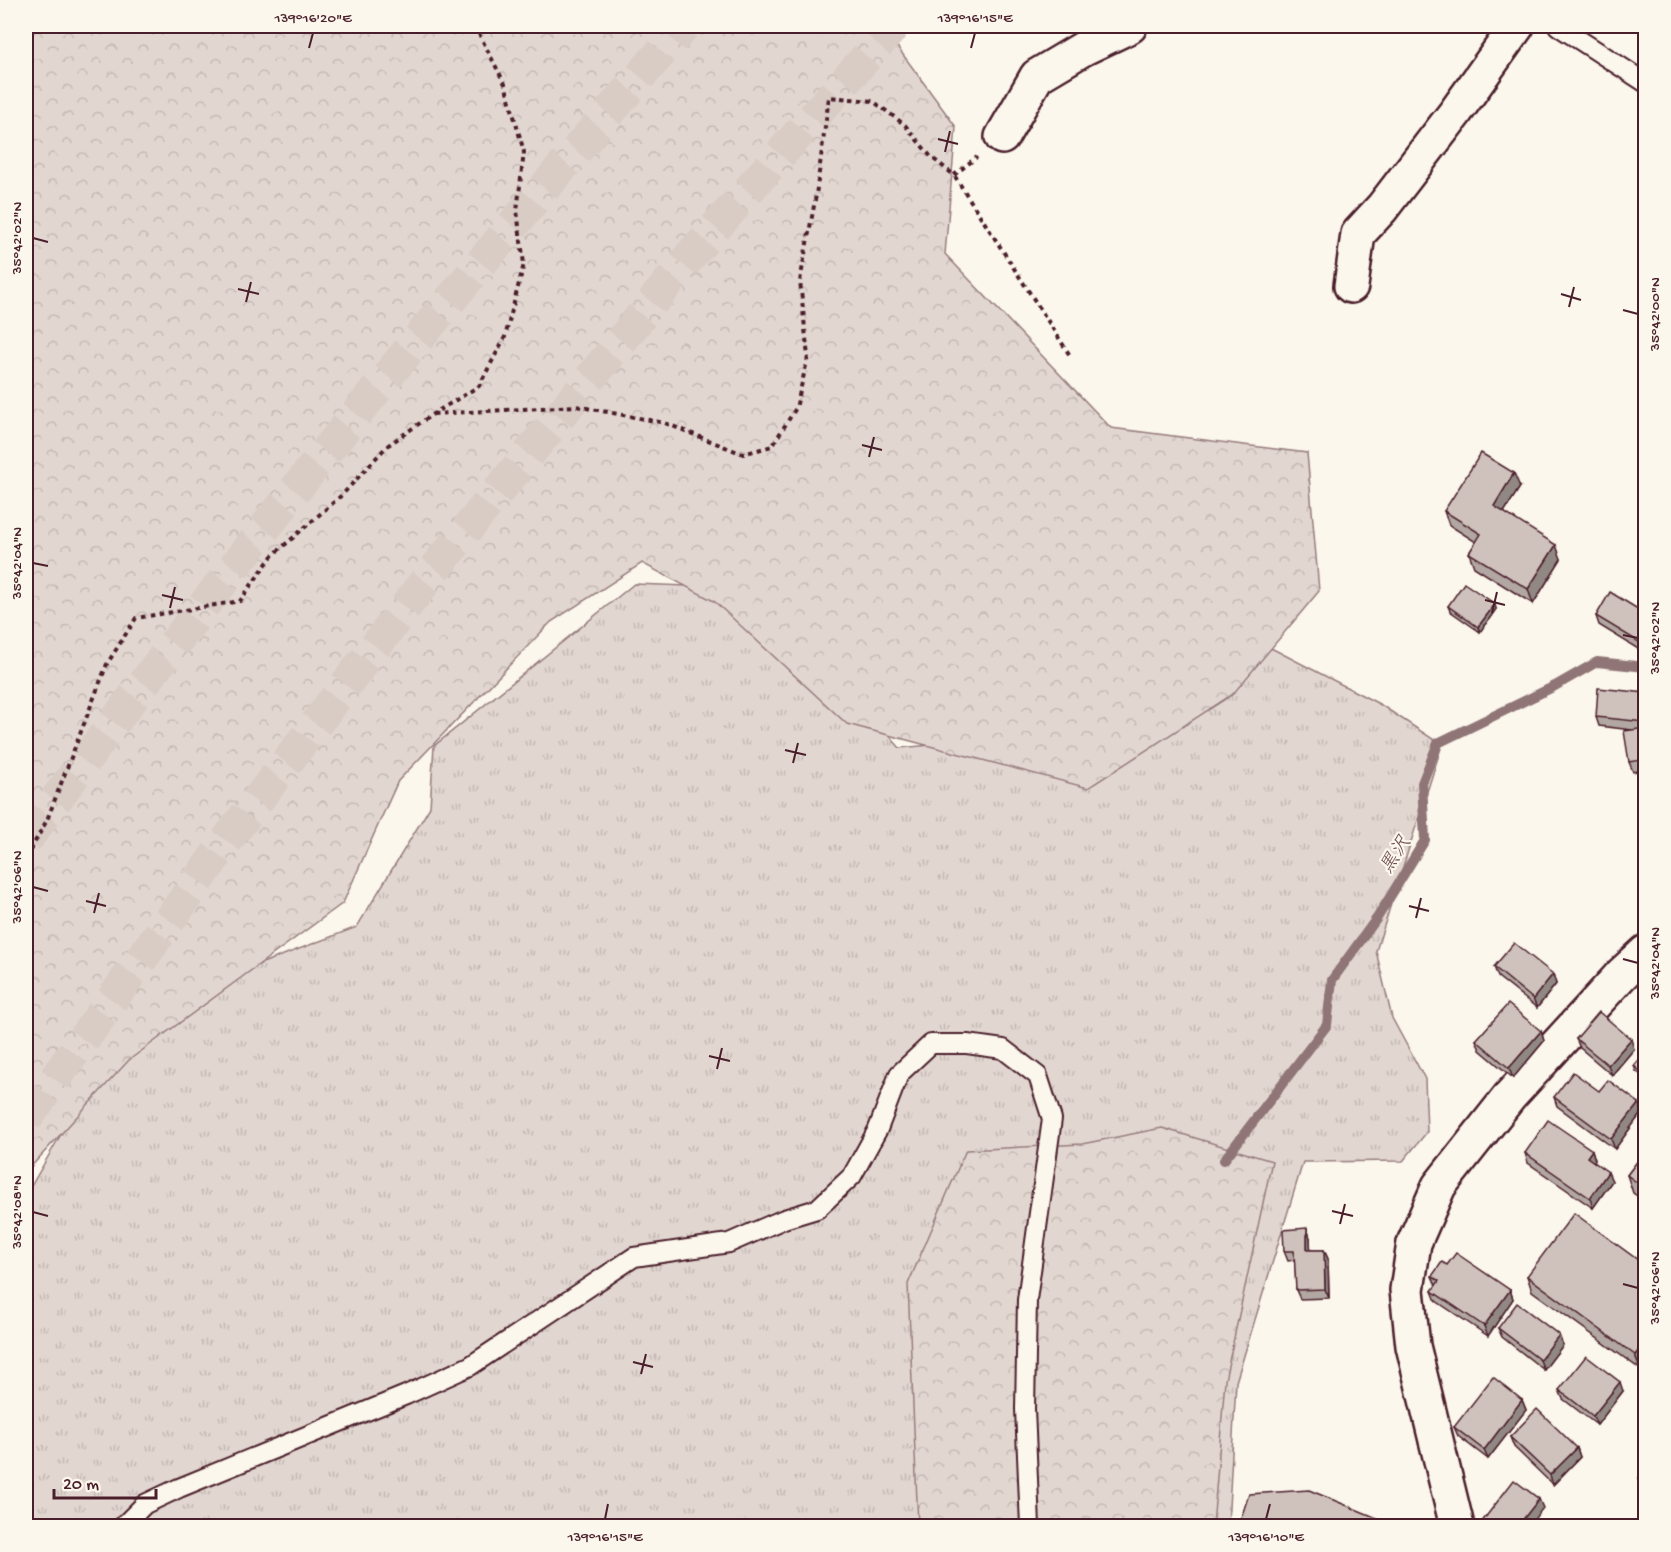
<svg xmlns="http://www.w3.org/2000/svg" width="1671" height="1552" viewBox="0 0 1671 1552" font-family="'Gochi Hand','Klee One',sans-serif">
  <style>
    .grass { fill: url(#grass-tufts); stroke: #967b7e; stroke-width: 1.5 }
    .forest { fill: url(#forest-crowns); stroke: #967b7e; stroke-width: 1.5 }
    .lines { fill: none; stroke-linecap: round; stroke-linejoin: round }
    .stream { stroke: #907477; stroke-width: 10 }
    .highway-tunnel { stroke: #d8ccc5; stroke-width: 33; stroke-dasharray: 33 16; stroke-linecap: butt }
    .lane-casing { stroke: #4a1f2b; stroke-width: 22 }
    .street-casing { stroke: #4a1f2b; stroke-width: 38 }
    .path { stroke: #4a1f2b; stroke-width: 4; stroke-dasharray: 4.5 4.5; stroke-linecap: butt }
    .lane { stroke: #fbf7ec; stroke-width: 18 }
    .street { stroke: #fbf7ec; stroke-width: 33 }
    .wall { fill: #b2a7a2; stroke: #4a1f2b; stroke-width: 1.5 }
    .shaded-wall { fill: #918884; stroke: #4a1f2b; stroke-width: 1.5 }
    .building { fill: #cfc2bc; stroke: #4a1f2b; stroke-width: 1.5 }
    .ticks { fill: none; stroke: #4a1f2b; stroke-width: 2 }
    .labels { text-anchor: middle; stroke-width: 4.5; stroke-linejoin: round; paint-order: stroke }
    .water-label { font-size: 20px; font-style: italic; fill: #6d4a51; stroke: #fbf7ec }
    .neatline { fill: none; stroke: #4a1f2b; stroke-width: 2 }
    .ticks-label { font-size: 15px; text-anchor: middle; fill: #4a1f2b }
  </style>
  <defs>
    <pattern id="grass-tufts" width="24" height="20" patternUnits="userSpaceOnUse" patternTransform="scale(1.5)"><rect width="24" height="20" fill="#e2d7d0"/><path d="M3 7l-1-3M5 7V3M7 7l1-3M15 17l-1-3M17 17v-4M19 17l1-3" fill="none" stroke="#c3b8b3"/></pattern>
    <pattern id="forest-crowns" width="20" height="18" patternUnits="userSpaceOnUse" patternTransform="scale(1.5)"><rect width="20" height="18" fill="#e2d7d0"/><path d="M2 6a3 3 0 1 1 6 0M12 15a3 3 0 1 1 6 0" fill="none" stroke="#c3b8b3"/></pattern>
  </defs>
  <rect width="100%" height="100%" fill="#fbf7ec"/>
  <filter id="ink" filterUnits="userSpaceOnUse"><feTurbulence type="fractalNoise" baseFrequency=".0167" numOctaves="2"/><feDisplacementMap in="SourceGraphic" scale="12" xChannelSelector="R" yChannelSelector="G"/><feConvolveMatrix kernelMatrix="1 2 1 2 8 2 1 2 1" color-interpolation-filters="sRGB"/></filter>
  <g filter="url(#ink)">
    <path class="grass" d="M634,584l54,2 143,83 69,79 177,-17 89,-99 107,17 108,56 61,40 -66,206 16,67 33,61 2,53 -24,29 -100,1 -67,220 -8,144h-1202v-331l79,-137 118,-80 134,-51 73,-120 4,-61z"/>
    <path class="forest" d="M26,26h856l74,101 -11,127 166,174 196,25 12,138 -86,103 -145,94 -241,-64 -133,-123 -72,-38 -91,59 -153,159 -55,122 -214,157 -103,112z
      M1162,1128l110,33 -47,219 -12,146h-295l-10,-242 58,-134 116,-6z"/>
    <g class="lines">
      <path class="stream" d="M1224,1160l103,-135 5,-45 45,-62 48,-78 -3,-57 16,-40 117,-57 42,-24 49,5"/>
      <path class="highway-tunnel" d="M26,840c207,-281 429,-552 658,-814
        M26,1119l204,-283 207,-270 254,-311 203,-229"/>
      <defs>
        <path id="lane" d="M1558,26l88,57
          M123,1526l22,-22 34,-16 227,-93 64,-29 164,-109 95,-14 55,-24 33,-10 35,-33 26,-47 21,-55 32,-30h36l36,5 35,27 14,43 -25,181 -2,109 5,117"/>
        <path id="street" d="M1002,137l35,-61 47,-28 46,-22
          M1351,286l7,-52 24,-26 73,-95 62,-87
          M1457,1526l-44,-180 -6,-56 7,-47 25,-57 71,-90 112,-122 24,-22"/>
      </defs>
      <use href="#lane" class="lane-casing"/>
      <use href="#street" class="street-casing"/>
      <path class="path" d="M954,175l23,-18
        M433,414l143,-8 89,17 78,31 29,-8 24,-38 12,-51 -8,-76 16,-86 13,-98 44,4 32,24 26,32 23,18 117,182
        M26,858l21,-38 60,-156 29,-46 104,-17 32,-45 70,-61 45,-49 46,-32 46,-28 26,-49 19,-73 -7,-53 7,-59 -19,-68 -30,-58"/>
      <use href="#lane" class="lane"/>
      <use href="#street" class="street"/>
    </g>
    <path class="wall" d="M1520,487l-16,25 57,47 -28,45 -59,-37 -5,-14 7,-11 -27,-17 -5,-14z
      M1448,606l48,3 -16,23 -30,-21z
      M1646,614v33l-3,5 -44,-27 -3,-9z
      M1646,693v82l-3,-5 -10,2 -4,-10 3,-32 -33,-4 -3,-9z
      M1494,967l59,7 3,10 -19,24 -39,-31z
      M1541,1031l3,10 -31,37 -33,-28 -4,-10z
      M1576,1039l58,10 -22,26 -32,-27z
      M1646,1052v27l-10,-8 -2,-5z
      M1599,1091l43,21 -27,37 -58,-43 -3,-9z
      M1592,1150l3,10 -1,2 18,19 -19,27 -65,-45 -3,-10z
      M1646,1150v52l-13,-9 -6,-18z
      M1307,1228l3,10v12h14l4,9 1,39 -29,1 -4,-9 -1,-30 -7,1 -4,-10z
      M1447,1265l63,25 3,9 -25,37 -52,-35 -4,-10 4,-5 -4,-10z
      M1646,1266l-6,103 -108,-78 -5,-15z
      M1498,1328l65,17 -19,25 -42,-33z
      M1559,1390l64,1 -26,34 -34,-26z
      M1522,1400l4,10 -38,49 -30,-23 -4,-9z
      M1510,1437l67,11 3,9 -27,28 -39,-38z
      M1646,1469v22l-4,-2 -3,-10z"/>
    <path class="shaded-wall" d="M1514,473l6,14 -21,33 -5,-14z
      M1556,545l5,14 -28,45 -5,-15z
      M1495,604l1,5 -16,23 -2,-5z
      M1646,632v15l-3,5 -4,-10z
      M1553,974l3,10 -19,24 -4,-9z
      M1541,1031l3,10 -31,37 -4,-10z
      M1631,1039l3,10 -22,26 -4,-10z
      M1639,1103l3,9 -27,37 -4,-10z
      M1592,1150l3,10 -5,6 -3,-9z
      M1608,1172l4,9 -19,27 -3,-10z
      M1307,1228l3,10 1,22 -4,-10z
      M1324,1250l4,9 1,39 -4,-9z
      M1510,1290l3,9 -25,37 -4,-10z
      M1559,1335l4,10 -19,25 -4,-10z
      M1646,1341v21l-6,7 -5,-14z
      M1620,1382l3,9 -26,34 -4,-9z
      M1522,1400l4,10 -38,49 -4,-9z
      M1577,1448l3,9 -27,28 -3,-10z
      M1539,1499l4,9 -15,19h-11z"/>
    <path class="building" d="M1643,255h3v15z
      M1481,453l33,20 -20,33 62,39 -28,44 -59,-36 12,-19 -37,-23z
      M1464,583l31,21 -17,23 -30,-21z
      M1610,592l36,22v18l-7,10 -43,-26z
      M1598,688l48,5 -1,29 -49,-5z
      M1646,728v41h-3l-1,-9 -13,2 -5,-31z
      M1514,943l39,31 -20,25 -39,-32z
      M1508,1004l33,27 -32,37 -33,-28z
      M1599,1012l32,27 -23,26 -32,-26z
      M1646,1052v24l-12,-10z
      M1573,1072l26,19 9,-11 31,23 -28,36 -57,-42z
      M1548,1120l44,30 -5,7 21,15 -18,26 -65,-45z
      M1646,1150v39l-19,-14z
      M1574,1213l72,53v75l-11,14 -108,-79z
      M1307,1228v22h17l1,39 -29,1 -2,-39h-10l-1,-21z
      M1456,1253l54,37 -26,36 -52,-35 7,-10 -7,-5 10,-14 5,3z
      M1517,1303l42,32 -19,25 -42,-32z
      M1586,1356l34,26 -27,34 -34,-26z
      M1493,1377l29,23 -38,50 -30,-23z
      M1537,1409l40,39 -27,27 -40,-38z
      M1646,1469v14l-7,-4z
      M1514,1480l25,19 -22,28h-32l-4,-4z
      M1309,1490l90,37h-161l11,-33z"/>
  </g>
  <path class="ticks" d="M309,48l4,-15M971,48l4,-15M938,139l20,5M945,152l5,-21M33,238l15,4M238,289l21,5M1561,294l20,6M246,302l5,-20M1569,307l5,-20M1623,310l15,4M862,445l20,5M869,457l5,-20M33,563l15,3M162,595l21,5M1485,600l20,5M170,608l5,-21M1492,613l5,-21M1623,635l15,3M785,750l21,5M793,763l5,-20M33,887l15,4M86,901l20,5M1409,906l20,5M94,913l5,-20M1416,918l5,-20M1623,959l15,4M709,1056l21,5M717,1069l5,-21M1332,1211l21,5M33,1212l15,4M1340,1224l5,-20M1623,1284l15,4M633,1362l20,5M641,1374l5,-20M605,1519l3,-15M1266,1519l4,-15"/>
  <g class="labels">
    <g class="water-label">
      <text transform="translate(1394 854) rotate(-57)" y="7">黒沢</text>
    </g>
  </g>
  <rect width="1671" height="1552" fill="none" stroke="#fbf7ec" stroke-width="66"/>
  <path d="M54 1489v9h102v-9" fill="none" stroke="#4a1f2b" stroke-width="3"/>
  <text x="63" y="1489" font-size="18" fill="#4a1f2b" stroke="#fbf7ec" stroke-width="4.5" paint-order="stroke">20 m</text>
  <rect x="33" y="33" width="1605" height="1486" class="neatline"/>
  <g class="ticks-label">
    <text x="313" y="22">139°16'20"E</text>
    <text x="975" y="22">139°16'15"E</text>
    <text transform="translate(16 238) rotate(-90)" y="5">35°42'02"N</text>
    <text transform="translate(1654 314) rotate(-90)" y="5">35°42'00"N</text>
    <text transform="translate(16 563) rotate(-90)" y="5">35°42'04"N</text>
    <text transform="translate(1654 638) rotate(-90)" y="5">35°42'02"N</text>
    <text transform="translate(16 887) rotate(-90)" y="5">35°42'06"N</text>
    <text transform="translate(1654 963) rotate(-90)" y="5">35°42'04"N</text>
    <text transform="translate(16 1212) rotate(-90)" y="5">35°42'08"N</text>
    <text transform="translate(1654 1288) rotate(-90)" y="5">35°42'06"N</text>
    <text x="605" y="1541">139°16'15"E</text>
    <text x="1266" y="1541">139°16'10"E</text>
  </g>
</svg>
